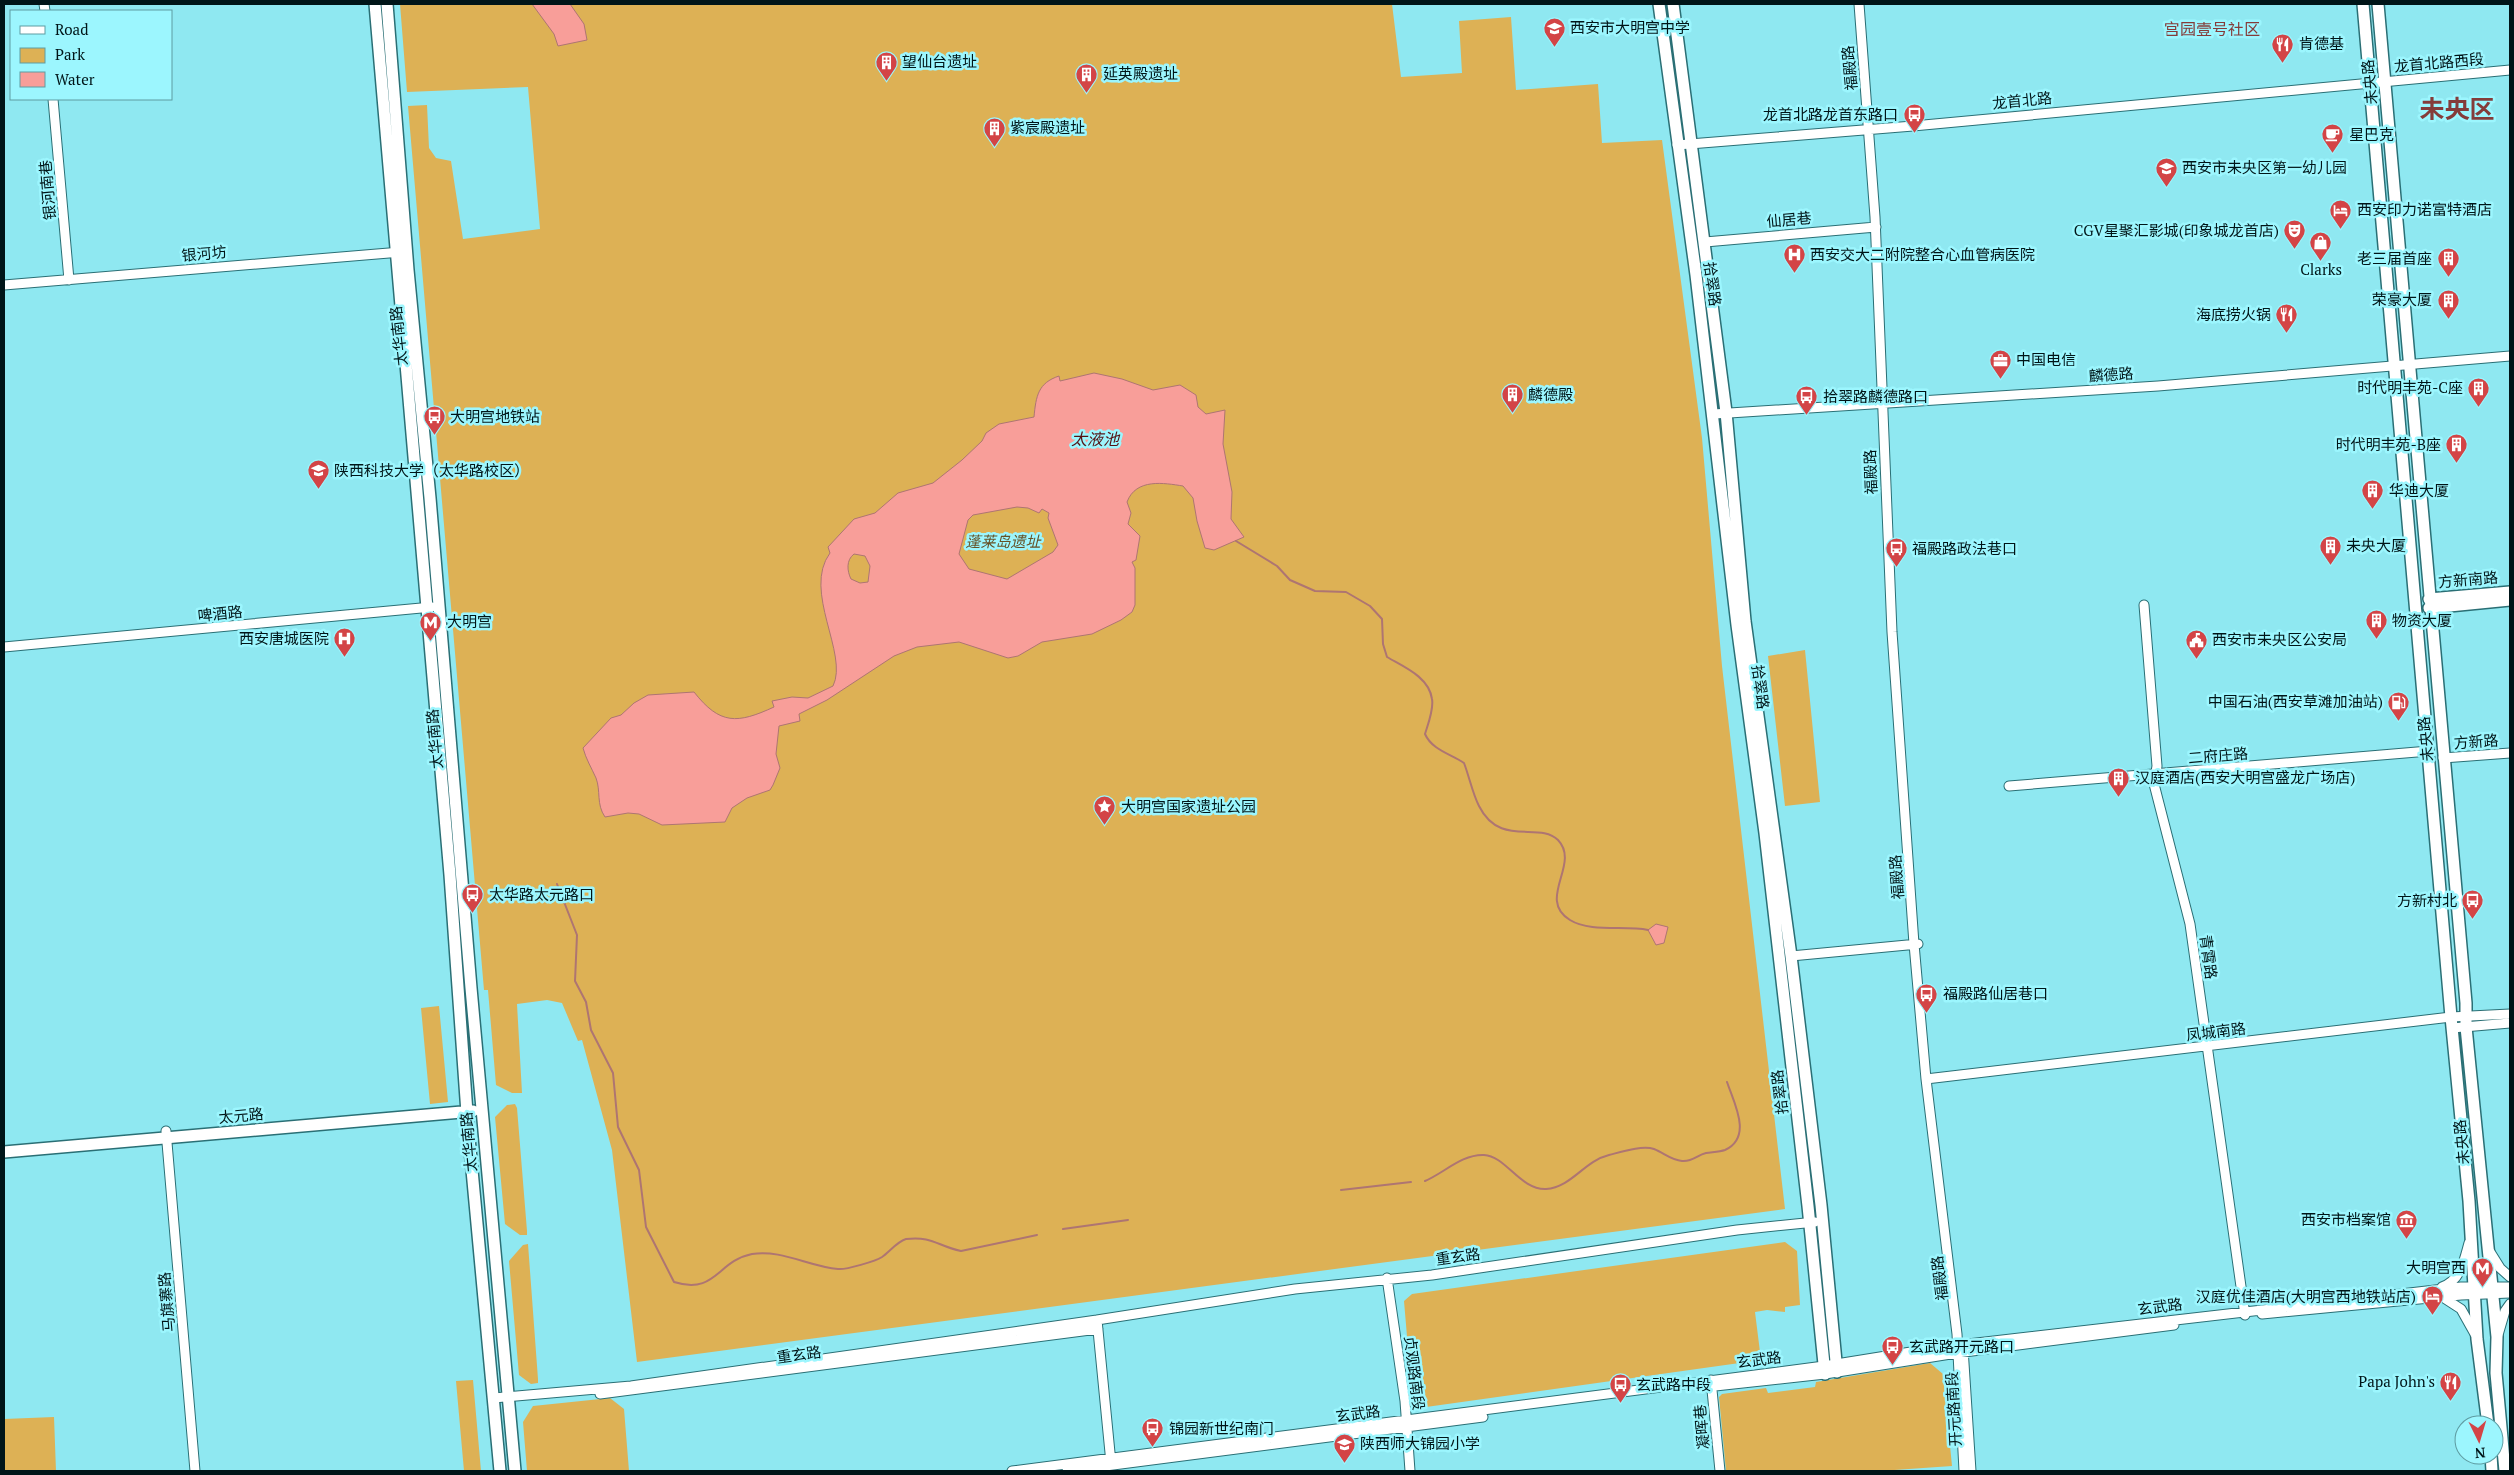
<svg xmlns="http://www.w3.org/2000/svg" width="2514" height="1475" viewBox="0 0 2514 1475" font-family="'PT Serif','Noto Sans SC',serif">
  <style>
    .green { fill: #ddb155 }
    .water { fill: #f89e99; stroke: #ae7572; fill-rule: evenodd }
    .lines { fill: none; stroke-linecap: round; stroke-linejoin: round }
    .stream { stroke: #ae7572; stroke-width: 2 }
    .minor-casing { stroke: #2a6f75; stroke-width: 11 }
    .major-casing { stroke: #2a6f75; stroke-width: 14 }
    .minor { stroke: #fff; stroke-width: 9 }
    .major { stroke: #fff; stroke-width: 11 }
    .labels { text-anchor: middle; stroke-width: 5; stroke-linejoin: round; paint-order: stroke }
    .poi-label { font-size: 15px; fill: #001518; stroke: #9cf6fe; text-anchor: start }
    .street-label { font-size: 15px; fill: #001518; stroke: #9cf6fe }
    .park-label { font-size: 15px; font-style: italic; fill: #665126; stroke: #9cf6fe }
    .neighbourhood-label { font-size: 16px; fill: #843c3a; stroke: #9cf6fe }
    .water-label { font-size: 16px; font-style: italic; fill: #551114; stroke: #9cf6fe }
    .town-label { font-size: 25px; font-weight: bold; fill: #843c3a; stroke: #9cf6fe }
  </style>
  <rect width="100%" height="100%" fill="#8fe8f1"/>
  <path class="green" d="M400,4h992l9,73 61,-4 -3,-52 52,-4 5,73 82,-6 4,59 60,-3 40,298 20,228 63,543 -1148,153 -25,-212 -30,-110 -4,1 -16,-38 -15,-3 -30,4 5,89h-10l-16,-8 -8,-95h-4l-76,-884 19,-1 2,43 7,10 15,3 12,78 77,-10 -12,-142 -121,5z
    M1805,650l15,152 -35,4 -17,-150z
    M439,1006l9,96 -18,2 -9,-96z
    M515,1104l2,4 10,123v4h-7l-15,-11 -10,-107 12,-12z
    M1785,1242l12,9 3,54 -15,2v5l-18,-2 -12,2 6,48 -342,48 -7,-13 -8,-94 8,-7z
    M528,1244l10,135v4l-7,1 -12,-9 -10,-114 14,-16z
    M1930,1363l13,11 9,92 -72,5h-154l-7,-74 3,-3 44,-6 2,5 47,-6 1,-5z
    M473,1380l8,91h-17l-8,-90z
    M610,1398l14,11 5,62h-102l-4,-49 10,-16z
    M54,1417l2,54h-52v-52z"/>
  <path class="water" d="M532,4h38l14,20 3,16 -29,6 -4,-12z
    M1094,373l28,6 31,11 27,-5 16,10 2,12 8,7 19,-4 -2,34 9,48 -1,27 13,18 -30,13 -9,-2 -8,-27 -4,-23 -10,-12c-19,-3 -47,-8 -56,16l4,11 -3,11 12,12 -4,24 -4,2 3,6v37l-3,7 -11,8 -29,14 -50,8 -24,14 -10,2 -49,-16 -42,5 -23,9 -67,44 -28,14 1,7 -21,5 -3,28 4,14 -7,17 -3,5 -23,8 -15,10 -7,14 -63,3 -23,-11 -11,-1 -23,4c-9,-13 -4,-26 -9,-39 -5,-11 -10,-19 -13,-30l28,-30 10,-3 13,-12 14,-8 46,-3c26,33 43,32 80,15l-2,-6 20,-4 16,1 25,-12c16,-32 -31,-95 -3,-133l-2,-6 26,-28 21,-6 23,-20 35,-10 29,-23 20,-19 4,-8 13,-9 35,-7c2,-21 4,-34 25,-41l1,5zM1017,507l11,1 11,5 3,-4 7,4 -1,5 10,27 -5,7 -46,27 -38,-10 -10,-15 9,-34 5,-5zM854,554l11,2 5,10 -2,16 -8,1 -9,-4c-4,-8 -5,-19 3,-25z
    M1656,924l12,3 -4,16 -8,2 -8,-15z"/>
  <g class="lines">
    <path class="stream" d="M1236,541l41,25 13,14 25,11 31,1 24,14 12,13 1,25 4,13c17,10 42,20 45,42 2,10 -4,25 -7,35 7,16 26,20 39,29 5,13 9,32 15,43 21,42 60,15 79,34 23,24 -22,59 12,80 21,13 55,5 78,10
      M557,884l20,51 -2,46 11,21 5,28 22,43 5,54 21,43 7,57 28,55c42,13 43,-21 78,-28 29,-5 58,13 86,15 8,1 38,-8 44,-12 7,-5 16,-16 24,-18 27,-3 31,7 55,12l76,-16
      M1425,1181c19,-8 37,-27 59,-26 22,1 36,35 62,34 26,-2 38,-28 63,-34 12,-3 33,-10 45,-6 10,4 17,11 28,12 11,1 15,-6 24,-8 6,-1 13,-1 19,-3 28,-13 9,-47 2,-68
      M1341,1190l70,-8
      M1063,1229l65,-9"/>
    <defs>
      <path id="minor" d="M44,4l1,7
        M1859,4l16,213 17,415 22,312 12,135 31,255 7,137
        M53,99l16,181
        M1677,145l236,-19 597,-56
        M1705,242l171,-15
        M4,285l397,-33
        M1714,414l444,-28 352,-30
        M2144,605l13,161 -3,18 36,140 55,391
        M4,647l428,-40
        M2443,758l67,-5
        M2009,786l420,-35
        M1791,956l127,-12
        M2452,1028l58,-5
        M1926,1079l525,-62 59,-3
        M166,1131l29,340
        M2490,1252l10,16 10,9
        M1387,1278l18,123 5,70
        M2442,1287c19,-7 22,-26 27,-44
        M2444,1298l17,11 14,25
        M2262,1314l199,-19 49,-2
        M1097,1320l198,-31 137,-14 305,-45 78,-8
        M2498,1335l7,-24 5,-7
        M1963,1348l8,123
        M1711,1380l9,91
        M1706,1387l119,-13 132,-21 217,-28
        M600,1394l498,-65
        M494,1398l137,-12 466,-66 14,143
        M1012,1471l812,-105 118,-19 519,-60h49
        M1067,1471l416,-54"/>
      <path id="major" d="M375,4l75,871 18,252 32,344
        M387,4l21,266 22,228 41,490 44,483
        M1659,4l37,271 41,350 28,208 43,373 17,168
        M1673,4l53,408 19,209 46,335 30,249 16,167
        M2363,4l88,1013 18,184 8,138 11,86
        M2378,4c30,333 57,666 88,999v24l31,310 -1,36 9,98
        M2429,599l81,-7
        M2429,608l81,-8
        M4,1152l469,-41
        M2491,1455l1,16"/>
    </defs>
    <use href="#minor" class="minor-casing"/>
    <use href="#major" class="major-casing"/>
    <use href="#minor" class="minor"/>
    <use href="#major" class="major"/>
  </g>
  <defs>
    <symbol id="school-pin" viewBox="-11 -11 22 30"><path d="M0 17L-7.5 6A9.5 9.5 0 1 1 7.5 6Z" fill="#d34446" stroke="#9cf6fe"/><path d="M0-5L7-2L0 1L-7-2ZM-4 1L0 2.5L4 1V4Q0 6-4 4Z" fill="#fff"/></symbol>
    <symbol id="restaurant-pin" viewBox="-11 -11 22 30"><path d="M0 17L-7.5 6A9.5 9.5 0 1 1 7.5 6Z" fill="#d34446" stroke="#9cf6fe"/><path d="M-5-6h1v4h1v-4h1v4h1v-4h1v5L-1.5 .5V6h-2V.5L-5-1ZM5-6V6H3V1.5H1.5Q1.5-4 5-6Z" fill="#fff"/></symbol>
    <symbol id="building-pin" viewBox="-11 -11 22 30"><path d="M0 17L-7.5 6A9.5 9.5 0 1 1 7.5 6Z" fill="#d34446" stroke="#9cf6fe"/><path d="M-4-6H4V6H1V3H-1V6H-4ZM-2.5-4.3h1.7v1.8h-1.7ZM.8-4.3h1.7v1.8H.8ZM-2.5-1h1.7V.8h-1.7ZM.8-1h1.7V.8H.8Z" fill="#fff"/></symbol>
    <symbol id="bus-pin" viewBox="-11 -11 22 30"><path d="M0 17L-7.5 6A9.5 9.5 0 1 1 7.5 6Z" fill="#d34446" stroke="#9cf6fe"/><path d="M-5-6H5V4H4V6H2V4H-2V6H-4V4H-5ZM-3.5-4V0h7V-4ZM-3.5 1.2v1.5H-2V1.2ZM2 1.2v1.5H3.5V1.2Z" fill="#fff"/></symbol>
    <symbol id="cafe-pin" viewBox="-11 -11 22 30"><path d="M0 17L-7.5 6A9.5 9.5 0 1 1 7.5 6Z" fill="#d34446" stroke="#9cf6fe"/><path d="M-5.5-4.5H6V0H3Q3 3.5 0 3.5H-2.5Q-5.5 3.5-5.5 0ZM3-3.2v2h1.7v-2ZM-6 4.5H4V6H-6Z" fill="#fff"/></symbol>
    <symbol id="hotel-pin" viewBox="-11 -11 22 30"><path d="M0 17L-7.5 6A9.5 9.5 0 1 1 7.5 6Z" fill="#d34446" stroke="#9cf6fe"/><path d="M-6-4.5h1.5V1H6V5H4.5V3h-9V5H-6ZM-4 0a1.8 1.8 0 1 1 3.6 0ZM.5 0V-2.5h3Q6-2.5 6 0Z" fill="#fff"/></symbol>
    <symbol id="theatre-pin" viewBox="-11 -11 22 30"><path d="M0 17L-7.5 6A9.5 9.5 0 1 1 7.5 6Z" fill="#d34446" stroke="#9cf6fe"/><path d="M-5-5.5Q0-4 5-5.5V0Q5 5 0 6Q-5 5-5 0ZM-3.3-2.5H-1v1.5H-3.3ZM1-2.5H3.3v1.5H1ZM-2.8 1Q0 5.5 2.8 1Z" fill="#fff"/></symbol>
    <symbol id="shop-pin" viewBox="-11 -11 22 30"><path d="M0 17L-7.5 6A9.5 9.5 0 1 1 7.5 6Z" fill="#d34446" stroke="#9cf6fe"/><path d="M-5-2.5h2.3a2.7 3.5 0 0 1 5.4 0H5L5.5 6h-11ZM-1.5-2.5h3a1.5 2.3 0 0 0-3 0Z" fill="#fff"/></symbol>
    <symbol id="hospital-pin" viewBox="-11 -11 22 30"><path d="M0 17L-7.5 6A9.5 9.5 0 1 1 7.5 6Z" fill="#d34446" stroke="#9cf6fe"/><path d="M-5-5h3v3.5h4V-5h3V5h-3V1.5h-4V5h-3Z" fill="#fff"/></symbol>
    <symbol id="office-pin" viewBox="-11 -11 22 30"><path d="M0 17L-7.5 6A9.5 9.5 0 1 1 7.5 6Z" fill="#d34446" stroke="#9cf6fe"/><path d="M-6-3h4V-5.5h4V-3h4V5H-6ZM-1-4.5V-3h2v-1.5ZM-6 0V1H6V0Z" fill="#fff"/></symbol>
    <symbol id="university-pin" viewBox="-11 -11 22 30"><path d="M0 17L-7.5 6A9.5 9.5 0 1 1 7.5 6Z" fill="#d34446" stroke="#9cf6fe"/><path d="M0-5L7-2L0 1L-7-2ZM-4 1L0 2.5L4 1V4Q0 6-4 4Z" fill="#fff"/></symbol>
    <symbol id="metro-pin" viewBox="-11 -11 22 30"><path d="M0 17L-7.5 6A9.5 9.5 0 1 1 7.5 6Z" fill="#d34446" stroke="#9cf6fe"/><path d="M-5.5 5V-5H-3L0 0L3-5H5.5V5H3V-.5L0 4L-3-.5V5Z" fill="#fff"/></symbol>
    <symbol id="civic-pin" viewBox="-11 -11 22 30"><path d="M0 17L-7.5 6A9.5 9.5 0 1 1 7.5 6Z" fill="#d34446" stroke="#9cf6fe"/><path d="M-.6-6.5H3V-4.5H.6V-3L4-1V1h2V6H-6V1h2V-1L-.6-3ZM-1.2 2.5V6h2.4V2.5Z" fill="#fff"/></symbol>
    <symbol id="fuel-pin" viewBox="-11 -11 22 30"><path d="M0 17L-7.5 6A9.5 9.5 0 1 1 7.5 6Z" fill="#d34446" stroke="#9cf6fe"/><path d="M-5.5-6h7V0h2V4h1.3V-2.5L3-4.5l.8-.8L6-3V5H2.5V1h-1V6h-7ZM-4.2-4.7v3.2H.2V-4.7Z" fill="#fff"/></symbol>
    <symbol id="sight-pin" viewBox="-11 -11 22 30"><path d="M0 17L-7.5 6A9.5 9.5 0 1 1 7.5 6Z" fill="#d34446" stroke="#9cf6fe"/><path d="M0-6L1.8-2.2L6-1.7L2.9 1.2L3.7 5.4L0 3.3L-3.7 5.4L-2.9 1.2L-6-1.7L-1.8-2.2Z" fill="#fff"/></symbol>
    <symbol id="museum-pin" viewBox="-11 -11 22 30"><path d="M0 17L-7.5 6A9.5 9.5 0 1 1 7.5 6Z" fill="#d34446" stroke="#9cf6fe"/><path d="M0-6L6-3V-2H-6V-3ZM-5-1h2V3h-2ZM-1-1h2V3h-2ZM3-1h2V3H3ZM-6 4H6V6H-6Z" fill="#fff"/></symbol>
  </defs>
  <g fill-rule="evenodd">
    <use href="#school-pin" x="1542" y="16" width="25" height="34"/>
    <use href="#restaurant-pin" x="2270" y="32" width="25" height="34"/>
    <use href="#building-pin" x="874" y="50" width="25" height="34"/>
    <use href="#building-pin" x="1074" y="62" width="25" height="34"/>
    <use href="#bus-pin" x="1902" y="102" width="25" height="34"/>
    <use href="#building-pin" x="982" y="116" width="25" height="34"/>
    <use href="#cafe-pin" x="2320" y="122" width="25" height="34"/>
    <use href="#school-pin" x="2154" y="156" width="25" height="34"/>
    <use href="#hotel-pin" x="2328" y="198" width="25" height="34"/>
    <use href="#theatre-pin" x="2282" y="218" width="25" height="34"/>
    <use href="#shop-pin" x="2308" y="230" width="25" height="34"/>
    <use href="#hospital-pin" x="1782" y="242" width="25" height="34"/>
    <use href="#building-pin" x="2436" y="246" width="25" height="34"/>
    <use href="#building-pin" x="2436" y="288" width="25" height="34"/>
    <use href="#restaurant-pin" x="2274" y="302" width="25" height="34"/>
    <use href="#office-pin" x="1988" y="348" width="25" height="34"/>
    <use href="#building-pin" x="2466" y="376" width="25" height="34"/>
    <use href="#building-pin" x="1500" y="382" width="25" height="34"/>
    <use href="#bus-pin" x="1794" y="384" width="25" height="34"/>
    <use href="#bus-pin" x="422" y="404" width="25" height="34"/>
    <use href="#building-pin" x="2444" y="432" width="25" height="34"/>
    <use href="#university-pin" x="306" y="458" width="25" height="34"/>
    <use href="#building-pin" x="2360" y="478" width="25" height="34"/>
    <use href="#building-pin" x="2318" y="534" width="25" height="34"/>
    <use href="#bus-pin" x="1884" y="536" width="25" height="34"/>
    <use href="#building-pin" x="2364" y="608" width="25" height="34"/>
    <use href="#metro-pin" x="418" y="610" width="25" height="34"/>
    <use href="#hospital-pin" x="332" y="626" width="25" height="34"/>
    <use href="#civic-pin" x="2184" y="628" width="25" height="34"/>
    <use href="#fuel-pin" x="2386" y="690" width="25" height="34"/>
    <use href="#building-pin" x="2106" y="766" width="25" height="34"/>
    <use href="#sight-pin" x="1092" y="794" width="25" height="34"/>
    <use href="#bus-pin" x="460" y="882" width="25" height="34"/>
    <use href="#bus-pin" x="2460" y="888" width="25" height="34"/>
    <use href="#bus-pin" x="1914" y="982" width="25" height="34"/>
    <use href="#museum-pin" x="2394" y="1208" width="25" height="34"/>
    <use href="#metro-pin" x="2470" y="1256" width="25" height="34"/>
    <use href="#hotel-pin" x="2420" y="1284" width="25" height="34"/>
    <use href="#bus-pin" x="1880" y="1334" width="25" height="34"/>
    <use href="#restaurant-pin" x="2438" y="1370" width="25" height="34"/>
    <use href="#bus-pin" x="1608" y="1372" width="25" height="34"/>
    <use href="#bus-pin" x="1140" y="1416" width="25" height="34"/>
    <use href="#school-pin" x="1332" y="1432" width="25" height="34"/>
  </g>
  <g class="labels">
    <g class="poi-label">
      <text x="1570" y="33">西安市大明宫中学</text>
      <text x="2299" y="49">肯德基</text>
      <text x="902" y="67">望仙台遗址</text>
      <text x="1103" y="79">延英殿遗址</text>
      <text x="1898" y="120" text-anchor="end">龙首北路龙首东路口</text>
      <text x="1010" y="133">紫宸殿遗址</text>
      <text x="2349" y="140">星巴克</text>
      <text x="2182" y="173">西安市未央区第一幼儿园</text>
      <text x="2357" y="215">西安印力诺富特酒店</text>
      <text x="2279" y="236" text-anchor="end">CGV星聚汇影城(印象城龙首店)</text>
      <text x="1810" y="260">西安交大二附院整合心血管病医院</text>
      <text x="2432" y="264" text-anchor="end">老三届首座</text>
      <text x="2321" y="275" text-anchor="middle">Clarks</text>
      <text x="2432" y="305" text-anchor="end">荣豪大厦</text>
      <text x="2271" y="320" text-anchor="end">海底捞火锅</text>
      <text x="2016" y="365">中国电信</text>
      <text x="2463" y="393" text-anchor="end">时代明丰苑-C座</text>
      <text x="1528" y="400">麟德殿</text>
      <text x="1823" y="402">拾翠路麟德路口</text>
      <text x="450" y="422">大明宫地铁站</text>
      <text x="2441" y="450" text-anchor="end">时代明丰苑-B座</text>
      <text x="334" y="476">陕西科技大学（太华路校区）</text>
      <text x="2389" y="496">华迪大厦</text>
      <text x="2346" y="551">未央大厦</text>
      <text x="1912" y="554">福殿路政法巷口</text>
      <text x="2392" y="626">物资大厦</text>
      <text x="447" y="627">大明宫</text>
      <text x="329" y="644" text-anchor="end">西安唐城医院</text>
      <text x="2212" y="645">西安市未央区公安局</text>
      <text x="2383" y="707" text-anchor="end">中国石油(西安草滩加油站)</text>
      <text x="2135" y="783">汉庭酒店(西安大明宫盛龙广场店)</text>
      <text x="1121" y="812">大明宫国家遗址公园</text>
      <text x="489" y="900">太华路太元路口</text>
      <text x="2457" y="906" text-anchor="end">方新村北</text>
      <text x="1943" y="999">福殿路仙居巷口</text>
      <text x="2391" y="1225" text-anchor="end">西安市档案馆</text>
      <text x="2466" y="1273" text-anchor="end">大明宫西</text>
      <text x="2416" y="1302" text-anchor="end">汉庭优佳酒店(大明宫西地铁站店)</text>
      <text x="1909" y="1352">玄武路开元路口</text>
      <text x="2435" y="1387" text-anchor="end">Papa John's</text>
      <text x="1636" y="1390">玄武路中段</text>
      <text x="1169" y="1434">锦园新世纪南门</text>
      <text x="1360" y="1449">陕西师大锦园小学</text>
    </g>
    <g class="street-label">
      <text transform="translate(2439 63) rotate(-5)" y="5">龙首北路西段</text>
      <text transform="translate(1850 68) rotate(-95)" y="5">福殿路</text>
      <text transform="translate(2370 82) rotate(-95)" y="5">未央路</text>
      <text transform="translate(2022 101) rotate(-6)" y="5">龙首北路</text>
      <text transform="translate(48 190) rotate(-95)" y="5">银河南巷</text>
      <text transform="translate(1789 220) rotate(-5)" y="5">仙居巷</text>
      <text transform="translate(204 254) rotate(-5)" y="5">银河坊</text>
      <text transform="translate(1712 284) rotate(82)" y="5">拾翠路</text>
      <text transform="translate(399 336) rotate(-96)" y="5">太华南路</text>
      <text transform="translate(2111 375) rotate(-4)" y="5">麟德路</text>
      <text transform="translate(1871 472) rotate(-92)" y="5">福殿路</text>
      <text transform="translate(2468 580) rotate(-5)" y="5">方新南路</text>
      <text transform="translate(220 614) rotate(-6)" y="5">啤酒路</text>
      <text transform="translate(1760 687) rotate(82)" y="5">拾翠路</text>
      <text transform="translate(435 739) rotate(-95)" y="5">太华南路</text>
      <text transform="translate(2426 739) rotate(-95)" y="5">未央路</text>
      <text transform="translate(2476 742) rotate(-4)" y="5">方新路</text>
      <text transform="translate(2218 756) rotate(-5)" y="5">二府庄路</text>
      <text transform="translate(1897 877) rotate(-94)" y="5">福殿路</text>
      <text transform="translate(2208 957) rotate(82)" y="5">青霄路</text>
      <text transform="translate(2216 1032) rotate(-7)" y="5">凤城南路</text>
      <text transform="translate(1780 1092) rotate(-97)" y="5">拾翠路</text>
      <text transform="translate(241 1116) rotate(-5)" y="5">太元路</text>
      <text transform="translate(469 1142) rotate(-95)" y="5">太华南路</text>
      <text transform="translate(2462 1142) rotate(-95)" y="5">未央路</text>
      <text transform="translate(1458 1257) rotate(-8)" y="5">重玄路</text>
      <text transform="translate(1940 1278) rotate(-97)" y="5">福殿路</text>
      <text transform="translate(167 1302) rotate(-95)" y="5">马旗寨路</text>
      <text transform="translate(2160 1307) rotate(-7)" y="5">玄武路</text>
      <text transform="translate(799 1355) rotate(-8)" y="5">重玄路</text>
      <text transform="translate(1759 1360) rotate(-7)" y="5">玄武路</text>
      <text transform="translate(1414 1373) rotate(83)" y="5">贞观路南段</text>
      <text transform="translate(1954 1409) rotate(-93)" y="5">开元路南段</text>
      <text transform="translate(1358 1414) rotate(-7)" y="5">玄武路</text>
      <text transform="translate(1702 1427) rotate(-95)" y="5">凝晖巷</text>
    </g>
    <g class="park-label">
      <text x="1003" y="547">蓬莱岛遗址</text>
    </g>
    <g class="neighbourhood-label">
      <text x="2212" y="35">宫园壹号社区</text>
    </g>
    <g class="water-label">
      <text x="1095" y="445">太液池</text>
    </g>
    <g class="town-label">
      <text x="2457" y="118">未央区</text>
    </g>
  </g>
  <rect width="2514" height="1475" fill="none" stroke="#001518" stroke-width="10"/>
  <rect x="10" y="10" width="162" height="90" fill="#9cf6fe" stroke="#5e9ca2"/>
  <rect x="20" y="26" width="25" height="8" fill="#ffffff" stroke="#5e9ca2"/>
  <text x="55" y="35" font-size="15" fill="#001518">Road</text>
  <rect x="20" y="48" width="25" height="15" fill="#ddb155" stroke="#5e9ca2"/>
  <text x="55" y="60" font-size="15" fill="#001518">Park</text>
  <rect x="20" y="72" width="25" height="15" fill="#f89e99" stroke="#5e9ca2"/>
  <text x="55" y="85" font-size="15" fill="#001518">Water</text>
  <g transform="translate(2479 1440) rotate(175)"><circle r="24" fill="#9cf6fe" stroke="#5e9ca2"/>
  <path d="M0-4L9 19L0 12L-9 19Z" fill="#d34446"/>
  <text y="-8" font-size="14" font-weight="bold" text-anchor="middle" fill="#001518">N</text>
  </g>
</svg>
